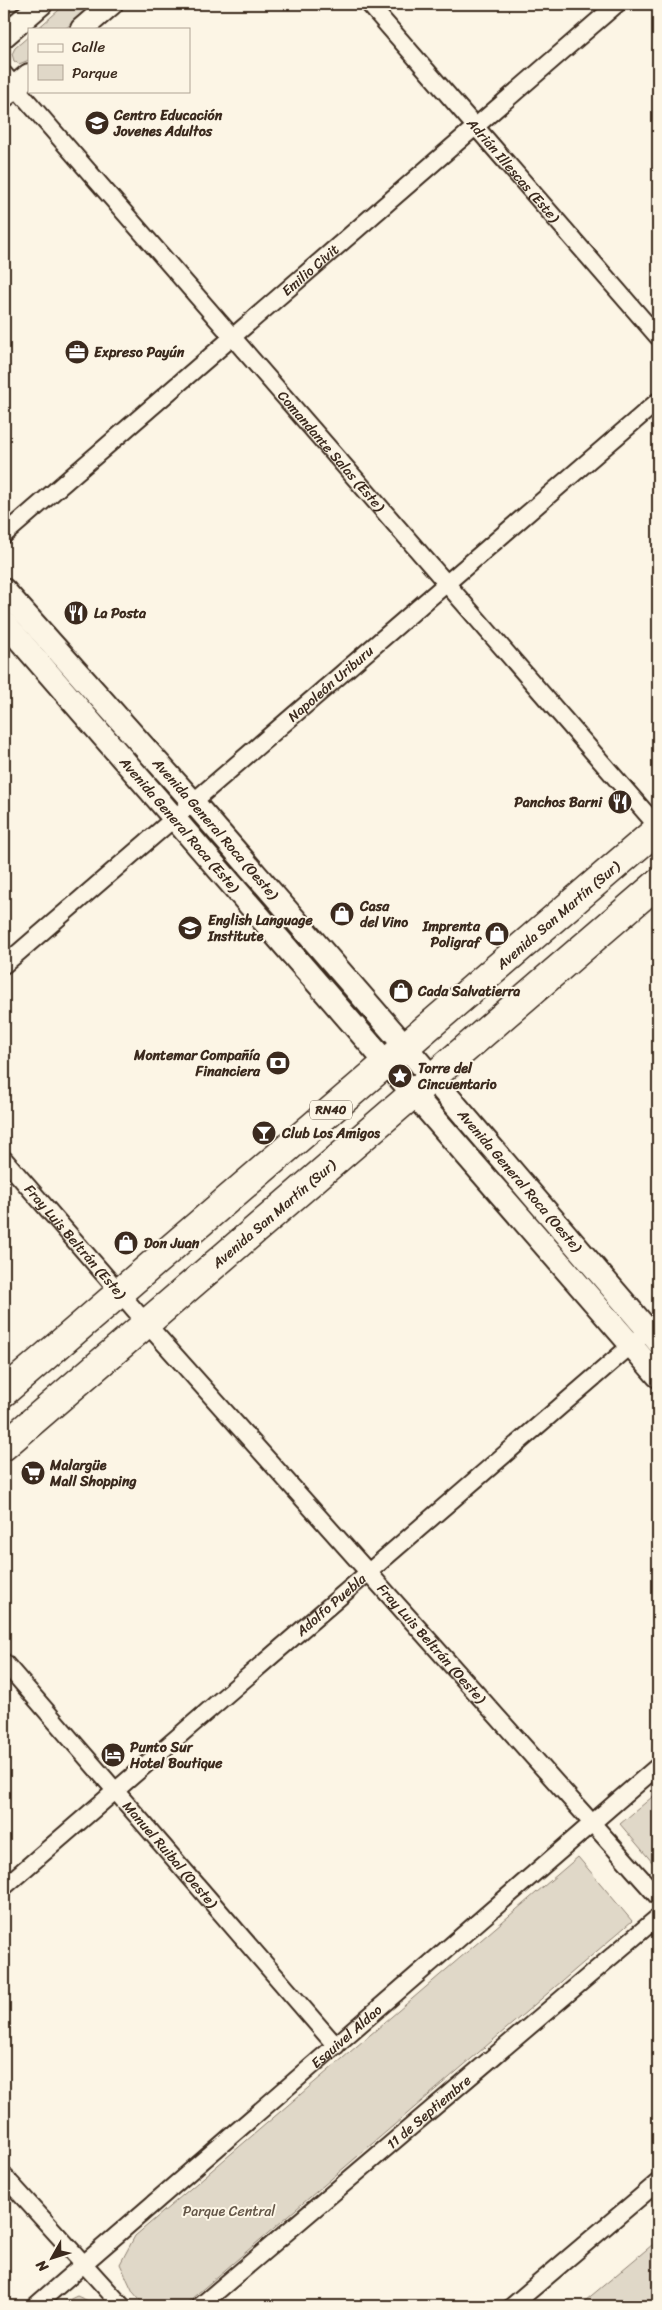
<svg xmlns="http://www.w3.org/2000/svg" width="662" height="2310" viewBox="0 0 662 2310" font-family="Sriracha,sans-serif">
  <style>
    .green { fill: #e0d8c8; stroke: #8e8173 }
    .lines { fill: none; stroke-linecap: round; stroke-linejoin: round }
    .minor-casing { stroke: #3b2a1e; stroke-width: 20 }
    .secondary-casing { stroke: #3b2a1e; stroke-width: 26 }
    .trunk-casing { stroke: #3b2a1e; stroke-width: 31 }
    .minor { stroke: #fcf5e5; stroke-width: 16 }
    .secondary { stroke: #fcf5e5; stroke-width: 22 }
    .trunk { stroke: #fcf5e5; stroke-width: 28 }
    .labels { text-anchor: middle; stroke-width: 4; stroke-linejoin: round; paint-order: stroke }
    .shield { fill: #fcf5e5; stroke: #75675a; stroke-width: 1 }
    .shield-label { font-size: 12px; font-weight: bold; fill: #3b2a1e }
    .poi-label { font-size: 14px; font-weight: bold; fill: #3b2a1e; stroke: #fcf5e5; text-anchor: start }
    .street-label { font-size: 14px; fill: #3b2a1e; stroke: #fcf5e5 }
    .park-label { font-size: 14px; fill: #645648; stroke: #fcf5e5 }
  </style>
  <rect width="100%" height="100%" fill="#fcf5e5"/>
  <filter id="ink" filterUnits="userSpaceOnUse"><feTurbulence type="fractalNoise" baseFrequency=".02" numOctaves="2"/><feDisplacementMap in="SourceGraphic" scale="10" xChannelSelector="R" yChannelSelector="G"/><feConvolveMatrix kernelMatrix="1 2 1 2 8 2 1 2 1" color-interpolation-filters="sRGB"/></filter>
  <g filter="url(#ink)">
    <path class="green" d="M4,4h37l-37,32z
      M66,4h28l-29,25h-28z
      M29,36v24l-10,4 -5,-3 -2,-7 3,-6z
      M658,1792v77l-38,-45z
      M578,1857l54,64 -449,385h-38l-12,-14 -13,-28 15,-28z
      M658,2240v66h-79z
      M77,2296l16,7 3,3h-40z"/>
    <g class="lines">
      <defs>
        <g id="minor">
          <path id="s1" d="M369,4l289,333"/>
          <path id="s2" d="M4,74l654,753"/>
          <path id="s3" d="M4,535l613,-531"/>
          <path id="s4" d="M4,965l654,-564"/>
          <path id="s5" d="M4,1159l142,164 512,574"/>
          <path id="s6" d="M4,1662l332,384"/>
          <path id="s7" d="M4,1887l654,-565"/>
          <path d="M4,2176l118,130"/>
          <path id="s8" d="M35,2306l623,-540"/>
          <path id="s9" d="M200,2306l458,-389"/>
          <path d="M512,2306l146,-124"/>
        </g>
        <g id="secondary">
          <path d="M82,29l29,-25"/>
          <path d="M4,36l37,-32"/>
          <path d="M4,96l25,-21"/>
          <path id="s10" d="M4,590l189,212 212,244 253,296"/>
          <path id="s11" d="M4,622l654,754"/>
        </g>
        <g id="trunk">
          <path id="s12" d="M4,1392l654,-563"/>
          <path id="s13" d="M4,1446l654,-563"/>
        </g>
      </defs>
      <use href="#minor" class="minor-casing"/>
      <use href="#secondary" class="secondary-casing"/>
      <use href="#trunk" class="trunk-casing"/>
      <use href="#minor" class="minor"/>
      <use href="#secondary" class="secondary"/>
      <use href="#trunk" class="trunk"/>
    </g>
  </g>
  <defs>
    <symbol id="university-disc" viewBox="-11 -11 22 22"><circle r="9.5" fill="#3b2a1e" stroke="#fcf5e5"/><path d="M0-5L7-2L0 1L-7-2ZM-4 1L0 2.5L4 1V4Q0 6-4 4Z" fill="#fff"/></symbol>
    <symbol id="office-disc" viewBox="-11 -11 22 22"><circle r="9.5" fill="#3b2a1e" stroke="#fcf5e5"/><path d="M-6-3h4V-5.5h4V-3h4V5H-6ZM-1-4.5V-3h2v-1.5ZM-6 0V1H6V0Z" fill="#fff"/></symbol>
    <symbol id="restaurant-disc" viewBox="-11 -11 22 22"><circle r="9.5" fill="#3b2a1e" stroke="#fcf5e5"/><path d="M-5-6h1v4h1v-4h1v4h1v-4h1v5L-1.5 .5V6h-2V.5L-5-1ZM5-6V6H3V1.5H1.5Q1.5-4 5-6Z" fill="#fff"/></symbol>
    <symbol id="shop-disc" viewBox="-11 -11 22 22"><circle r="9.5" fill="#3b2a1e" stroke="#fcf5e5"/><path d="M-5-2.5h2.3a2.7 3.5 0 0 1 5.4 0H5L5.5 6h-11ZM-1.5-2.5h3a1.5 2.3 0 0 0-3 0Z" fill="#fff"/></symbol>
    <symbol id="school-disc" viewBox="-11 -11 22 22"><circle r="9.5" fill="#3b2a1e" stroke="#fcf5e5"/><path d="M0-5L7-2L0 1L-7-2ZM-4 1L0 2.5L4 1V4Q0 6-4 4Z" fill="#fff"/></symbol>
    <symbol id="bank-disc" viewBox="-11 -11 22 22"><circle r="9.5" fill="#3b2a1e" stroke="#fcf5e5"/><path d="M-6-4H6V4H-6ZM0-2.3a2.3 2.3 0 1 0 0 4.6a2.3 2.3 0 1 0 0-4.6Z" fill="#fff"/></symbol>
    <symbol id="sight-disc" viewBox="-11 -11 22 22"><circle r="9.5" fill="#3b2a1e" stroke="#fcf5e5"/><path d="M0-6L1.8-2.2L6-1.7L2.9 1.2L3.7 5.4L0 3.3L-3.7 5.4L-2.9 1.2L-6-1.7L-1.8-2.2Z" fill="#fff"/></symbol>
    <symbol id="bar-disc" viewBox="-11 -11 22 22"><circle r="9.5" fill="#3b2a1e" stroke="#fcf5e5"/><path d="M-6-5H6L.8 .8V4.5H3.5V6h-7V4.5H-.8V.8Z" fill="#fff"/></symbol>
    <symbol id="supermarket-disc" viewBox="-11 -11 22 22"><circle r="9.5" fill="#3b2a1e" stroke="#fcf5e5"/><path d="M-6-5.5h2.5l.6 2H6L4.5 2H-2.5L-4.4-4H-6ZM-1.5 3.2a1.3 1.3 0 1 0 .1 0ZM3 3.2a1.3 1.3 0 1 0 .1 0Z" fill="#fff"/></symbol>
    <symbol id="hotel-disc" viewBox="-11 -11 22 22"><circle r="9.5" fill="#3b2a1e" stroke="#fcf5e5"/><path d="M-6-4.5h1.5V1H6V5H4.5V3h-9V5H-6ZM-4 0a1.8 1.8 0 1 1 3.6 0ZM.5 0V-2.5h3Q6-2.5 6 0Z" fill="#fff"/></symbol>
  </defs>
  <g fill-rule="evenodd">
    <use href="#university-disc" x="83" y="109" width="28" height="28"/>
    <use href="#office-disc" x="63" y="338" width="28" height="28"/>
    <use href="#restaurant-disc" x="62" y="599" width="28" height="28"/>
    <use href="#restaurant-disc" x="606" y="788" width="28" height="28"/>
    <use href="#shop-disc" x="328" y="900" width="28" height="28"/>
    <use href="#school-disc" x="176" y="914" width="28" height="28"/>
    <use href="#shop-disc" x="483" y="920" width="28" height="28"/>
    <use href="#shop-disc" x="387" y="977" width="28" height="28"/>
    <use href="#bank-disc" x="264" y="1049" width="28" height="28"/>
    <use href="#sight-disc" x="386" y="1062" width="28" height="28"/>
    <use href="#bar-disc" x="250" y="1119" width="28" height="28"/>
    <use href="#shop-disc" x="112" y="1229" width="28" height="28"/>
    <use href="#supermarket-disc" x="19" y="1459" width="28" height="28"/>
    <use href="#hotel-disc" x="99" y="1741" width="28" height="28"/>
  </g>
  <g class="labels">
    <rect class="shield" x="310" y="1100.5" width="42" height="19" rx="4"/>
    <g class="shield-label">
      <text x="331" y="1114">RN40</text>
    </g>
    <g class="poi-label">
      <text x="114" y="120">Centro Educación<tspan x="114" dy="16">Jovenes Adultos</tspan></text>
      <text x="94" y="357">Expreso Payún</text>
      <text x="94" y="618">La Posta</text>
      <text x="602" y="807" text-anchor="end">Panchos Barni</text>
      <text x="360" y="911">Casa<tspan x="360" dy="16">del Vino</tspan></text>
      <text x="208" y="925">English Language<tspan x="208" dy="16">Institute</tspan></text>
      <text x="480" y="931" text-anchor="end">Imprenta<tspan x="480" dy="16">Poligraf</tspan></text>
      <text x="418" y="996">Cada Salvatierra</text>
      <text x="260" y="1060" text-anchor="end">Montemar Compañía<tspan x="260" dy="16">Financiera</tspan></text>
      <text x="418" y="1073">Torre del<tspan x="418" dy="16">Cincuentario</tspan></text>
      <text x="282" y="1138">Club Los Amigos</text>
      <text x="144" y="1248">Don Juan</text>
      <text x="50" y="1470">Malargüe<tspan x="50" dy="16">Mall Shopping</tspan></text>
      <text x="130" y="1752">Punto Sur<tspan x="130" dy="16">Hotel Boutique</tspan></text>
    </g>
    <g class="street-label">
      <text dy="5" stroke="none"><textPath href="#s1" startOffset="220">Adrián Illescas (Este)</textPath></text>
      <text dy="5" stroke="none"><textPath href="#s3" startOffset="405">Emilio Civit</textPath></text>
      <text dy="5" stroke="none"><textPath href="#s2" startOffset="499">Comandante Salas (Este)</textPath></text>
      <text dy="5" stroke="none"><textPath href="#s4" startOffset="431">Napoleón Uriburu</textPath></text>
      <text dy="5" stroke="none"><textPath href="#s11" startOffset="268">Avenida General Roca (Este)</textPath></text>
      <text dy="5" stroke="none"><textPath href="#s10" startOffset="319">Avenida General Roca (Oeste)</textPath></text>
      <text dy="5" stroke="none"><textPath href="#s12" startOffset="731">Avenida San Martín (Sur)</textPath></text>
      <text dy="5" stroke="none"><textPath href="#s10" startOffset="784">Avenida General Roca (Oeste)</textPath></text>
      <text dy="5" stroke="none"><textPath href="#s13" startOffset="356">Avenida San Martín (Sur)</textPath></text>
      <text dy="5" stroke="none"><textPath href="#s5" startOffset="109">Fray Luis Beltrán (Este)</textPath></text>
      <text dy="5" stroke="none"><textPath href="#s7" startOffset="432">Adolfo Puebla</textPath></text>
      <text dy="5" stroke="none"><textPath href="#s5" startOffset="646">Fray Luis Beltrán (Oeste)</textPath></text>
      <text dy="5" stroke="none"><textPath href="#s6" startOffset="254">Manuel Ruibal (Oeste)</textPath></text>
      <text dy="5" stroke="none"><textPath href="#s8" startOffset="412">Esquivel Aldao</textPath></text>
      <text dy="5" stroke="none"><textPath href="#s9" startOffset="300">11 de Septiembre</textPath></text>
    </g>
    <g class="park-label">
      <text x="229" y="2216">Parque Central</text>
    </g>
  </g>
  <rect width="662" height="2310" fill="none" stroke="#fcf5e5" stroke-width="20"/>
  <rect x="10" y="10" width="642" height="2290" fill="none" stroke="#3b2a1e" stroke-width="2" filter="url(#ink)"/>
  <rect x="28" y="28" width="162" height="65" fill="#fcf5e5" stroke="#afa495"/>
  <rect x="38" y="44" width="25" height="8" fill="#fcf5e5" stroke="#afa495"/>
  <text x="72" y="52" font-size="15" fill="#3b2a1e">Calle</text>
  <rect x="38" y="65" width="25" height="15" fill="#e0d8c8" stroke="#afa495"/>
  <text x="72" y="78" font-size="15" fill="#3b2a1e">Parque</text>
  <g transform="translate(52 2258) rotate(231)" stroke="#fcf5e5" stroke-width="4" paint-order="stroke">
  <path d="M0-4L9 19L0 12L-9 19Z" fill="#3b2a1e"/>
  <text y="-8" font-size="14" font-weight="bold" text-anchor="middle" fill="#3b2a1e">N</text>
  </g>
</svg>
